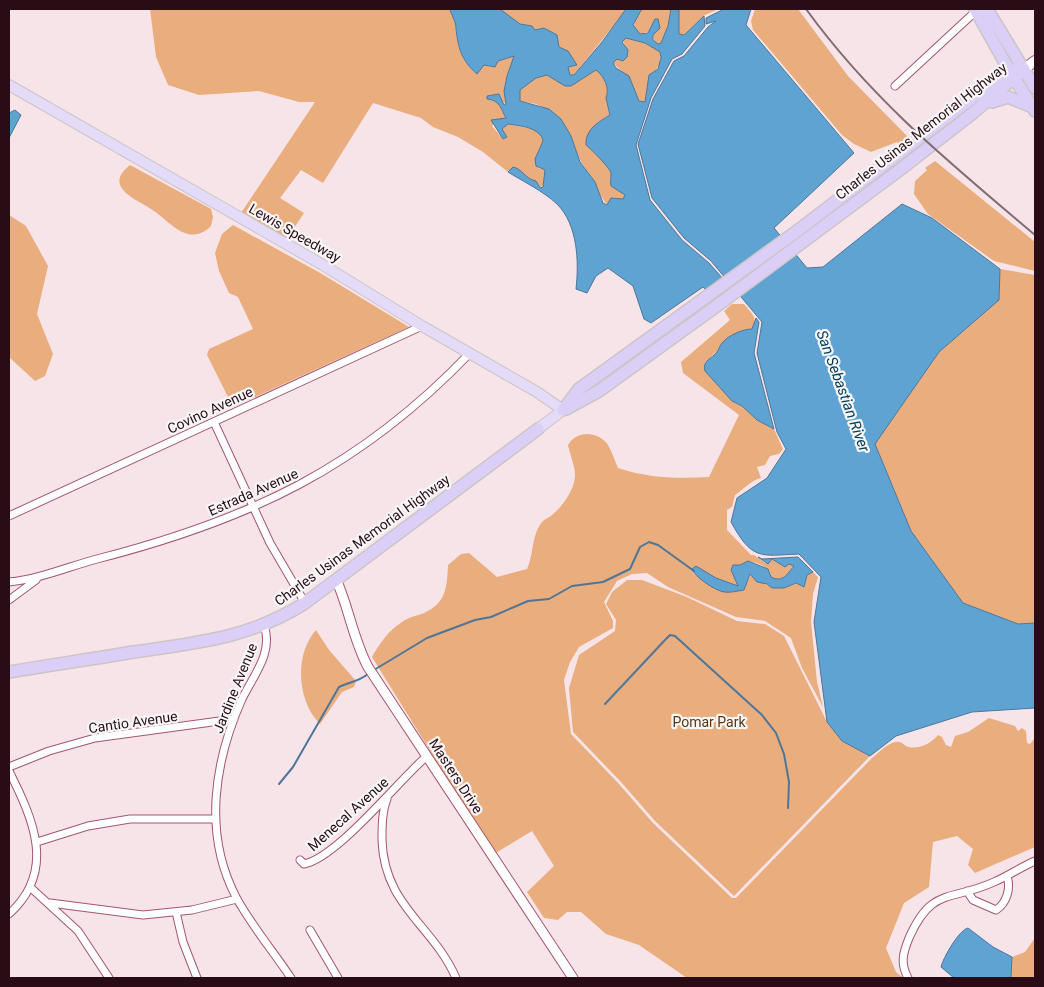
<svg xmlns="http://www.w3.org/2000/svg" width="1044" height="987" viewBox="0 0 1044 987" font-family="Roboto,sans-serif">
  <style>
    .green { fill: #eaad7d }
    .water { fill: #5ea3d1; stroke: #4e7699; fill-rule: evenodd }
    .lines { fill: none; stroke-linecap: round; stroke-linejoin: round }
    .stream { stroke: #4e7699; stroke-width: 2 }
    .minor-casing { stroke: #a35671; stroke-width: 9 }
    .tertiary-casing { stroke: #a35671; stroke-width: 11 }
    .secondary-casing { stroke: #a35671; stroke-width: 12 }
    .primary-casing { stroke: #ccc5c7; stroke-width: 12 }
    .trunk-casing { stroke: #ccc5c7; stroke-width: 14 }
    .minor { stroke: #fff; stroke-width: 7 }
    .tertiary { stroke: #fff; stroke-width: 9 }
    .secondary { stroke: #fff; stroke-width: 10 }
    .primary { stroke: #e4dbf9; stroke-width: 10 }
    .trunk { stroke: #dbcff7; stroke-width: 11 }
    .rail { stroke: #836b73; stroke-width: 2 }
    .labels { text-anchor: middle; stroke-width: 4.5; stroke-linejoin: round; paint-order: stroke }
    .street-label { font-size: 14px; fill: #2a0c17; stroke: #f6f6f6 }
    .park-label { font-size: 14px; fill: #5e350f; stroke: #f6f6f6 }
    .water-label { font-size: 15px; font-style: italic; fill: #003b59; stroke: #f6f6f6 }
  </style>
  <rect width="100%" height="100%" fill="#f6e4e9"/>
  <path class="green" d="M150,9h300c1,6 6,12 6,19 2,21 4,31 21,46l7,-9 8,2 6,-6 16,-5c1,7 -5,12 -7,19 -3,10 -2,20 -1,30l-10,-11 -9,5c13,1 14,10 19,19l-10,3 -4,5 11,13 4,-2 -5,-8 6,-5 29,6 6,11 -5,11v16l7,2v13l-5,5 -2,-4 -30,-14v2l-25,-20 -25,-15 -25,-10 -12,-9 -48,-15 -50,80 -22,-13 -21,28 24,15 -18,27 -45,-27 74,-111h-16l-40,-11 -60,4 -31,-10 -12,-28z
    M500,9h127l-46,57 -7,9h-4l-2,-8 8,-4 -17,-17 -2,-11 -13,-7 -9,2 -3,-4 -12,-2z
    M642,9h29l-3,17 -7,18 -6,-2 -2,-7 7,-7 -20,6c-13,-10 -1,-14 2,-25z
    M678,9h41l-14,6 -22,20 -4,-1z
    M755,9h43l50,67 60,61 -8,8 -3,-3 -26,10 -17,-8 -12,-9 -89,-105 -2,-9z
    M626,38l19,5 15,9v11l-12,20 -3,19 -6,-1 -9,-22 -17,-16 4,-4h3l6,-12 -4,-8z
    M596,70c8,6 14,18 10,28l4,17 -12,7 -9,25c6,8 21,18 22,26 0,4 -1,8 0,12l14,10 -2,4 -9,-1 -7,7 -10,-15 -2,-8 -14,-20 -20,-43 -8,-7 -17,-8 -16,-3v-11l16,-12 11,-4 16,10 16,-3z
    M935,161l100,81v29l-41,-10 -66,-47 -14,-20 1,-13 12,-11 -2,-2z
    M130,165l81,44 2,8 -2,9c-22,22 -41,-4 -57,-15 -15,-11 -53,-23 -24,-46z
    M9,215l17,11 22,40 -11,48 16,40 -8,22 -10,5 -26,-24z
    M233,225l89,49 87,53 -176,80 -26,-52 2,-6 44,-20 -15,-32 -9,-4 -10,-22 -4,-18 7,-19z
    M1000,269l35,6v348l-17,1 -55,-20 -52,-73 -36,-87 64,-92 60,-52z
    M732,304h12c7,9 15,14 8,25 -20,1 -32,22 -47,33v9l27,30 10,5 15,14 17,9 9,20 -4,5 -9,2 -5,9 -8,2 4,11c-11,3 -17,11 -26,17l-3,12 -5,3v20l24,25h3l11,8 5,-1 2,-3 12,7 9,-2 1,2c-8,8 -11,17 -23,11 -1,-11 -14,-14 -23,-16l-8,4h-7l-2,5 8,17 -24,-9 -14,-9h-9l2,5 25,16 10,2 15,-3 7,-15c12,12 29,18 45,9l8,4 3,-12 6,-3 5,5 -5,17 -2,28 6,60 6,25 -21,-39 -11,-30 -26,-17 -29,-4 -68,-30 -21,-14 -15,1 -15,7 -13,21 9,19v7l-34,19 -9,15 -6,18 7,54 48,50 34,39 79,75h4l136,-140c6,-5 15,-14 23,-16 5,-1 7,1 11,4 11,5 26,-3 32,-11l4,2 4,8 5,2 4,-11 13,-4 21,-14 26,8 3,5 4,-3 4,3 1,12 3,1 5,-6v109l-60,26 -7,-8 5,-16 -16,-13 -24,6 -4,45 -25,16 -18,45 10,24 7,6h-216l-48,-33 -33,-11 -25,-22h-14l-9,8 -14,-2 -17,-26 27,-26 -22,-35 -38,23 -122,-197c8,-14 16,-26 30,-35 6,-5 15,-6 22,-9 22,-10 23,-25 24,-48l13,-11 8,-1 28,24 30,-8c7,-14 4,-35 16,-48 2,-2 7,-4 9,-6 11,-9 23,-26 23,-40 0,-9 -5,-20 -7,-30 9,-15 30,-14 40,0 4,7 7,16 10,23 30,10 59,11 91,9l30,-62 -56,-42 -2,-11 49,-42 -6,-9z
    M627,580h15l45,17 50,24 28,3 19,12 43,86 15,19 28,15 -136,140 -79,-75 -34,-39 -48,-50 -4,-44 10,-33 36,-24 1,-11 -10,-16 6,-12z
    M316,630l13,20 27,31 -2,6 -12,5 -22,32c-23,-23 -26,-69 -4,-94z
    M1035,938v40h-24l1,-21 13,-5z"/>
  <path class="water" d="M450,9h50l20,15 12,2 3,4 9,-2 13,7 2,12 9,4 9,14 -9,2 2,8h4l28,-33 24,-33h16l-9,16 7,9 8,-1 7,-14h3l2,9 -7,7v5l5,4 3,-1 7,-17 3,-17 8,1v24l5,1 20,-19 1,10 -23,28 -10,5 -21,39 -15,47 14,55 32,40 27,23 15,17 -16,12 -5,-5 -52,36 -7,-4 -11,-33 -25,-18 -12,8 -9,17 -11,-4c3,-27 2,-64 -19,-85 -14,-13 -33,-22 -49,-32l5,-5c10,2 12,12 23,14l4,7 3,-1 2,-17 -9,-4 -1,-7 8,-18c-3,-14 -23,-15 -35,-17l-6,5 5,8 -4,2 -12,-19 15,-2c-5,-9 -6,-18 -19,-19v-3l12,-2 5,11 2,-1 -2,-13 3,-15 7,-20 -16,5 -3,6 -11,-2 -7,9c-16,-14 -19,-26 -21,-46 0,-7 -5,-13 -6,-19zM626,38l19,5 15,9 1,6 -3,11 -9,6 -4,27 -6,-1 -10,-25 -13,-8 -3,-5 4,-4 6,2 4,-4 1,-7 -6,-8zM596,70c8,6 14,18 10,28l4,17c-12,7 -25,15 -24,30 5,4 24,23 25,28 0,5 -1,8 0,13l14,9 -2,4 -12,-1 -4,7 -4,-2 -8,-21 -15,-20 -9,-26 -10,-17 -12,-10 -29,-8v-11l16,-12 11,-3 18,11h6z
    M724,9h27l-5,16 108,128 -80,75 33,40 16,-1 79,-63 30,14 68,51 -1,31 -60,52 -64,92 36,87 52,72 55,21 17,-1v85l-63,4 -76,24 -26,20 -28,-15 -15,-19 -13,-100 7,-45 -22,-23c-40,2 -47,6 -68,-32l6,-24 30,-20 19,-29 -9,-17 -20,-79 5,-31 -51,-61 -27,-23 -32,-40 -14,-54 15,-45 21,-38 10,-5 24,-29 8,-6 -10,3v-6z
    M15,110l6,5 -12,23v-25z
    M756,318l3,4 -5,31 20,76 -17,-9 -15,-14 -10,-5 -27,-30c-3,-11 7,-12 12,-19 2,-3 3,-7 6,-10 6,-7 20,-13 29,-13z
    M758,557l4,2 36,-2 15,15 -6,3 -3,12 -8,-4 -12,5h-12l-5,-4 -10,-2 -7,-8 -6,16c-7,1 -14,3 -20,2 -10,-2 -29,-15 -32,-23l4,-3 20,12 22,8 -7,-16 2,-5h7l8,-4 20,8 3,8c12,6 16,-3 23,-11l-5,-2 -4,3 -13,-8 -4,5z
    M968,928l25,19 19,10 -1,21h-57l-13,-11c2,-9 18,-37 27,-39z"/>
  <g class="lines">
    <path class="stream" d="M374,670l53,-32 48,-18 16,-3 37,-16 21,-2 23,-13 31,-4 27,-13 10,-22 9,-5 9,3 36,26
      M605,704l60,-64 5,-5 5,1 87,79 14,18 8,21 5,28 -1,26
      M279,784l14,-17 46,-80c10,-5 19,-5 29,-13"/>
    <defs>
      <path id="minor" d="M895,86l81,-75
        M214,422l56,121 35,60
        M9,516l413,-190
        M9,582c31,-3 58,-15 88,-23 152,-39 263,-91 373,-206
        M9,600l27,-20
        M264,626c10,26 -11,50 -22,73 -28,63 -39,135 -6,198 15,28 37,54 55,81
        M9,767l40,-16 46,-13 139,-19
        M9,771c24,48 48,100 0,143
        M387,799c-5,13 -5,27 -5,41 2,66 51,85 74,138
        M37,842l51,-16 42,-7h85
        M300,860l4,4c33,-6 95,-84 122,-107
        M30,887l48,44 31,47
        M967,891l6,9 23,10c11,-7 15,-22 11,-34
        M50,903l93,12 49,-5 45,-11
        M176,912l7,30 14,36
        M310,930l28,48
        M908,978c-8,-15 -5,-25 1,-40 23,-52 41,-36 85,-56 14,-6 27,-15 41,-21"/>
      <path id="tertiary" d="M336,579c13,29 17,60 32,88l205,311"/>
      <path id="secondary" d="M1024,69l11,-8"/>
      <path id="primary" d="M9,85l314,180 99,61 115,66 26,18 -25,19"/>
      <path id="trunk" d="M975,9l34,61 26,41
        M987,9l48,79
        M992,102l16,-5 22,9
        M566,409l33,-18 119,-86 183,-136 72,-56 51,-44
        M563,410l16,-21 214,-155 216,-164 15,-1
        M9,672c41,-7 83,-13 125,-20 63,-9 116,-14 171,-49l233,-174"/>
    </defs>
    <use href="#minor" class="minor-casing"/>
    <use href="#tertiary" class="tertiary-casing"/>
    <use href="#secondary" class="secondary-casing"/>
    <use href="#primary" class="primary-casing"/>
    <use href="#trunk" class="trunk-casing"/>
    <use href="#minor" class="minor"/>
    <use href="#tertiary" class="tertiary"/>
    <use href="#secondary" class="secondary"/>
    <use href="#primary" class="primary"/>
    <use href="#trunk" class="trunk"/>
    <path class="rail" d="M806,9c66,91 144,154 229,226"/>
  </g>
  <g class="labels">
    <g class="street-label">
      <text transform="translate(921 131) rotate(-38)" y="5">Charles Usinas Memorial Highway</text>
      <text transform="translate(295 233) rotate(30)" y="5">Lewis Speedway</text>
      <text transform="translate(210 410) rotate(-25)" y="5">Covino Avenue</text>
      <text transform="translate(253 492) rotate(-24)" y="5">Estrada Avenue</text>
      <text transform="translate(362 540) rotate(-36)" y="5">Charles Usinas Memorial Highway</text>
      <text transform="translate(235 688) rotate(-68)" y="5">Jardine Avenue</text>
      <text transform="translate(133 722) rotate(-8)" y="5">Cantio Avenue</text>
      <text transform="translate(456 776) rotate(57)" y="5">Masters Drive</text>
      <text transform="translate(348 814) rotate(-42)" y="5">Menecal Avenue</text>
    </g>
    <g class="park-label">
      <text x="709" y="727">Pomar Park</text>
    </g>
    <g class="water-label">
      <text transform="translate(843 391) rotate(70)" y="5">San Sebastian River</text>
    </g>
  </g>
  <rect width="1044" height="987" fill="none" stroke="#2a0c17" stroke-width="20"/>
</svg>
